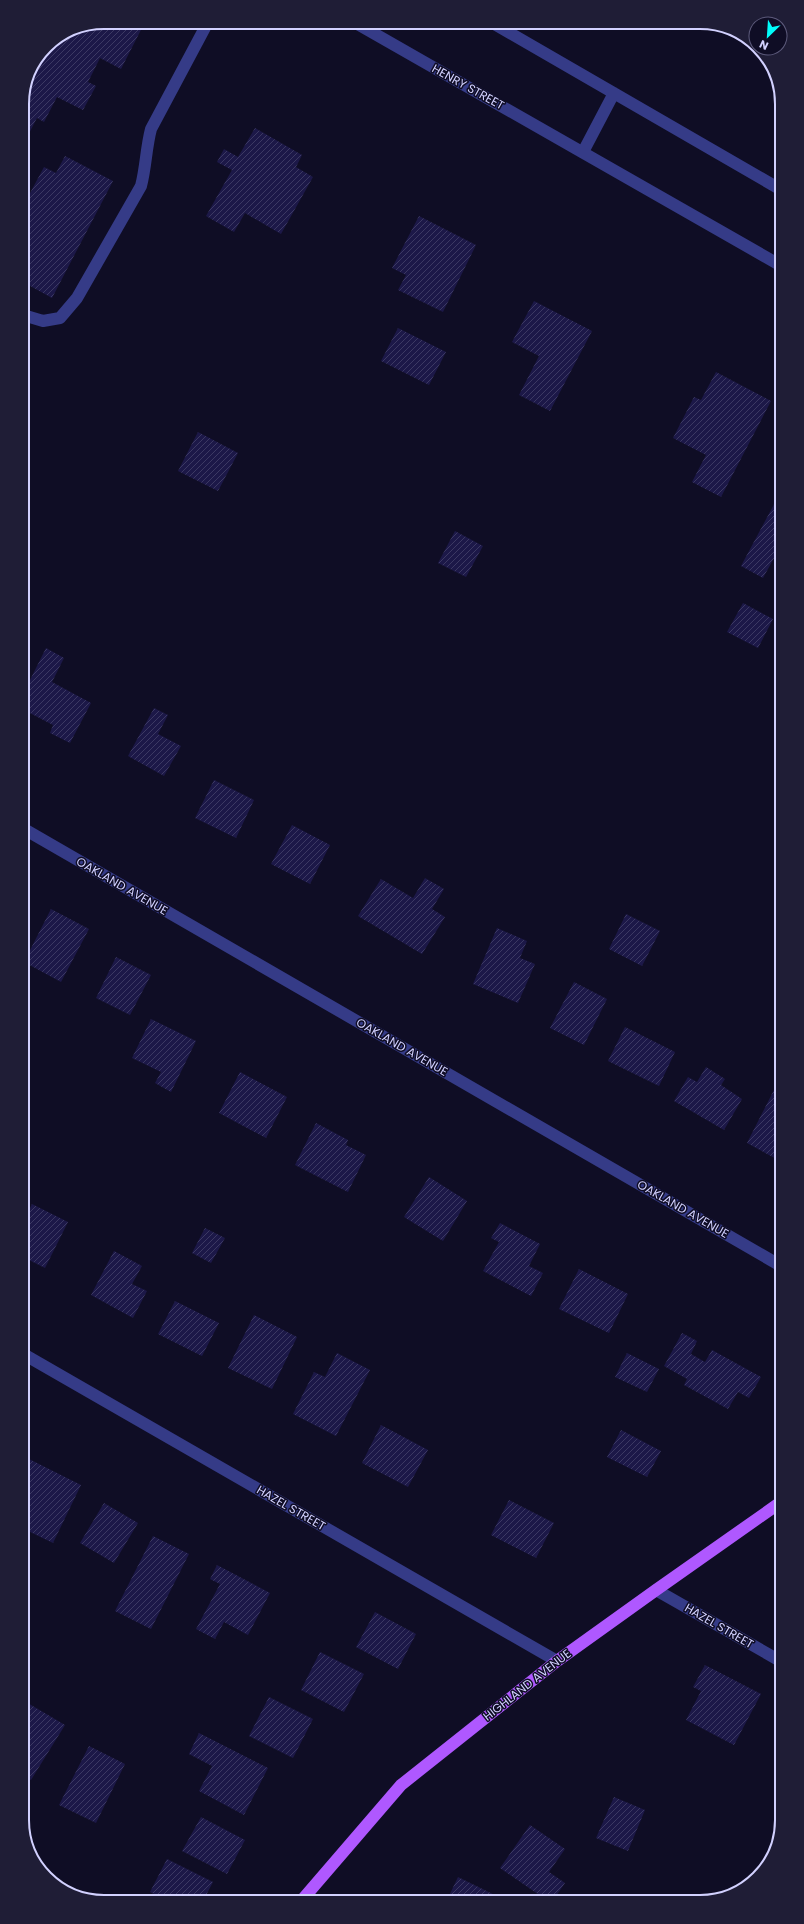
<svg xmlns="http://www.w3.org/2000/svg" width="804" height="1924" viewBox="0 0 804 1924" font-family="Poppins,sans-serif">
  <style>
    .building { fill: url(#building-hatch) }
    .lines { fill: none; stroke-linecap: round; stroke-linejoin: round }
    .minor { stroke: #353b87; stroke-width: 12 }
    .major { stroke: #af58ff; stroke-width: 12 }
    .labels { text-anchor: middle; stroke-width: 3; stroke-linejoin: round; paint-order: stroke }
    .street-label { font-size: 12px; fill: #d2d1ff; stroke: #0f0d25 }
    .rim { fill: none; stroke: #d2d1ff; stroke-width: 2 }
  </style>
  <defs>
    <pattern id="building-hatch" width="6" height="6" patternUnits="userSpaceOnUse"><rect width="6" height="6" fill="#1c1848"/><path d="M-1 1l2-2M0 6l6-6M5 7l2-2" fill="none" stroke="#3c3963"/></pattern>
  </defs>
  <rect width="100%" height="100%" fill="#0f0d25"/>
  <path class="building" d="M104,22h41l-24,47 -21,-11 -12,24 8,4 -13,24 -26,-13 -13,25 -7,-4 -12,23 -3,-2v-41l6,-26 13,-19 2,1 5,-9 25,-17z
    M255,128l47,27 -6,12 17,10 -32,57 -36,-21 -11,19 -28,-16 26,-46 -15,-8 7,-13 14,8z
    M65,156l48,25 -61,117 -29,-16 -1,-74 22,-41 12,6z
    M419,216l57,29 -33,67 -45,-22 8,-15 -14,-7z
    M534,301l58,30 -42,80 -31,-16 20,-39 -27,-14z
    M398,328l48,24 -17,33 -48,-24z
    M716,372l55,29 -50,96 -29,-15 14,-27 -33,-17 21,-41 7,3z
    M198,432l40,21 -20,38 -40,-20z
    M779,495v54l-16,29 -22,-12z
    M455,531l28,15 -17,31 -28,-14z
    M743,603l30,16 -15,29 -31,-16z
    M46,648l18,10 -12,24 39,21 -21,40 -20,-10 3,-8 -29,-15v-18z
    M154,708l14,7 -10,19 23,12 -17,30 -36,-20z
    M214,780l40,20 -18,38 -41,-20z
    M292,825l38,20 -20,39 -39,-20z
    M425,878l19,11 -12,20 13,8 -23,37 -64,-38 23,-37 32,19z
    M51,909l38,20 -28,53 -37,-20z
    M626,914l34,17 -18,35 -33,-17z
    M497,928l30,13 -7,17 15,6 -17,39 -45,-19z
    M116,957l35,18 -21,40 -34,-17z
    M574,982l33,17 -23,46 -34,-17z
    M151,1019l45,22 -25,51 -16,-9 6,-11 -29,-14z
    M625,1027l50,25 -16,34 -51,-25z
    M706,1067l19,12 -4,6 21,14 -18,31 -50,-29 14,-24 9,5z
    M240,1072l47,25 -21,41 -47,-25z
    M776,1086l4,2v73l-33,-18z
    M316,1123l32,17 -2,5 20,10 -18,37 -53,-27z
    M429,1177l38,24 -24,40 -39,-24z
    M32,1204l36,18 -23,46 -20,-10v-40z
    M500,1223l40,21 -11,22 14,7 -12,23 -48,-25 16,-29 -8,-4z
    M205,1228l20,10 -14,25 -19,-10z
    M114,1251l28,15 -10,18 15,7 -14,27 -42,-23z
    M579,1269l49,25 -19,39 -50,-24z
    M175,1301l44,22 -17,33 -44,-22z
    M254,1315l43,22 -25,52 -44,-21z
    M682,1333l15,8 -6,13 14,8 7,-12 49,27 -12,21 -11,-6 -10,17 -44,-24 3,-6 -23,-13z
    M337,1353l33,17 -34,66 -43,-22 21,-42 11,5z
    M627,1353l32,16 -12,23 -32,-15z
    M381,1425l47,25 -20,37 -46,-24z
    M621,1430l40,21 -14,26 -40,-20z
    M25,1457l56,28 -28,58 -27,-13 -1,-20 4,-8 -4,-2z
    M509,1500l45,23 -18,35 -45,-23z
    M104,1503l34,20 -24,40 -34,-20z
    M153,1536l36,18 -38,75 -36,-18z
    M217,1565l53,28 -22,42 -24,-13 -9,17 -19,-10 24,-45 -10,-5z
    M375,1612l41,22 -18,35 -42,-22z
    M320,1652l44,22 -20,38 -43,-22z
    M705,1665l56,29 -27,51 -48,-25 15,-29 -8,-4z
    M269,1697l44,22 -20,39 -44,-22z
    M26,1702l39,23 -34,55 -5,-3z
    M199,1733l69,35 -24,47 -45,-24 13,-25 -23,-12z
    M89,1746l36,18 -29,59 -37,-18z
    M614,1797l31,13 -17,41 -32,-13z
    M201,1817l44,23 -18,34 -45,-23z
    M530,1825l35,24 -16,23 16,11 -11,16h-9l-45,-31z
    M167,1859l46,23 -10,19h-35l-18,-9z
    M458,1877l45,22 -56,1z"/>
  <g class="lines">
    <path class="minor" d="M354,22l424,242
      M491,22l287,166
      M583,152l31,-59
      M23,315l20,6 17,-3 17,-20 64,-112c5,-19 5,-38 10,-57l57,-107
      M24,829l757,437
      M25,1355l532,306
      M656,1590l126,72"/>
    <path class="major" d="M302,1900l99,-115 156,-124 99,-71 125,-88"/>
  </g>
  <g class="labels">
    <g class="street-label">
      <text transform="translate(468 87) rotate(29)" y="4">HENRY STREET</text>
      <text transform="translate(122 886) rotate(30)" y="4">OAKLAND AVENUE</text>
      <text transform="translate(402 1047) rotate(30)" y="4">OAKLAND AVENUE</text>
      <text transform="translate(683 1209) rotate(30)" y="4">OAKLAND AVENUE</text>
      <text transform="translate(291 1508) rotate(30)" y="4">HAZEL STREET</text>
      <text transform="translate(719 1626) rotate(30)" y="4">HAZEL STREET</text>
      <text transform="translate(527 1685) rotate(-38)" y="4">HIGHLAND AVENUE</text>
    </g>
  </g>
  <path d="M0 0H804V1924H0ZM104 29H700A75 75 0 0 1 775 104V1820A75 75 0 0 1 700 1895H104A75 75 0 0 1 29 1820V104A75 75 0 0 1 104 29Z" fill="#1f1d36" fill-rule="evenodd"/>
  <path class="rim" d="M104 29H700A75 75 0 0 1 775 104V1820A75 75 0 0 1 700 1895H104A75 75 0 0 1 29 1820V104A75 75 0 0 1 104 29Z"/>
  <g transform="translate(768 36) rotate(205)"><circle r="19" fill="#0f0d25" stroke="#5d5b7c"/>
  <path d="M0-3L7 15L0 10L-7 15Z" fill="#00fcfa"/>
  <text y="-6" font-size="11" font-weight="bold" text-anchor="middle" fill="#d2d1ff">N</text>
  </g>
</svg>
